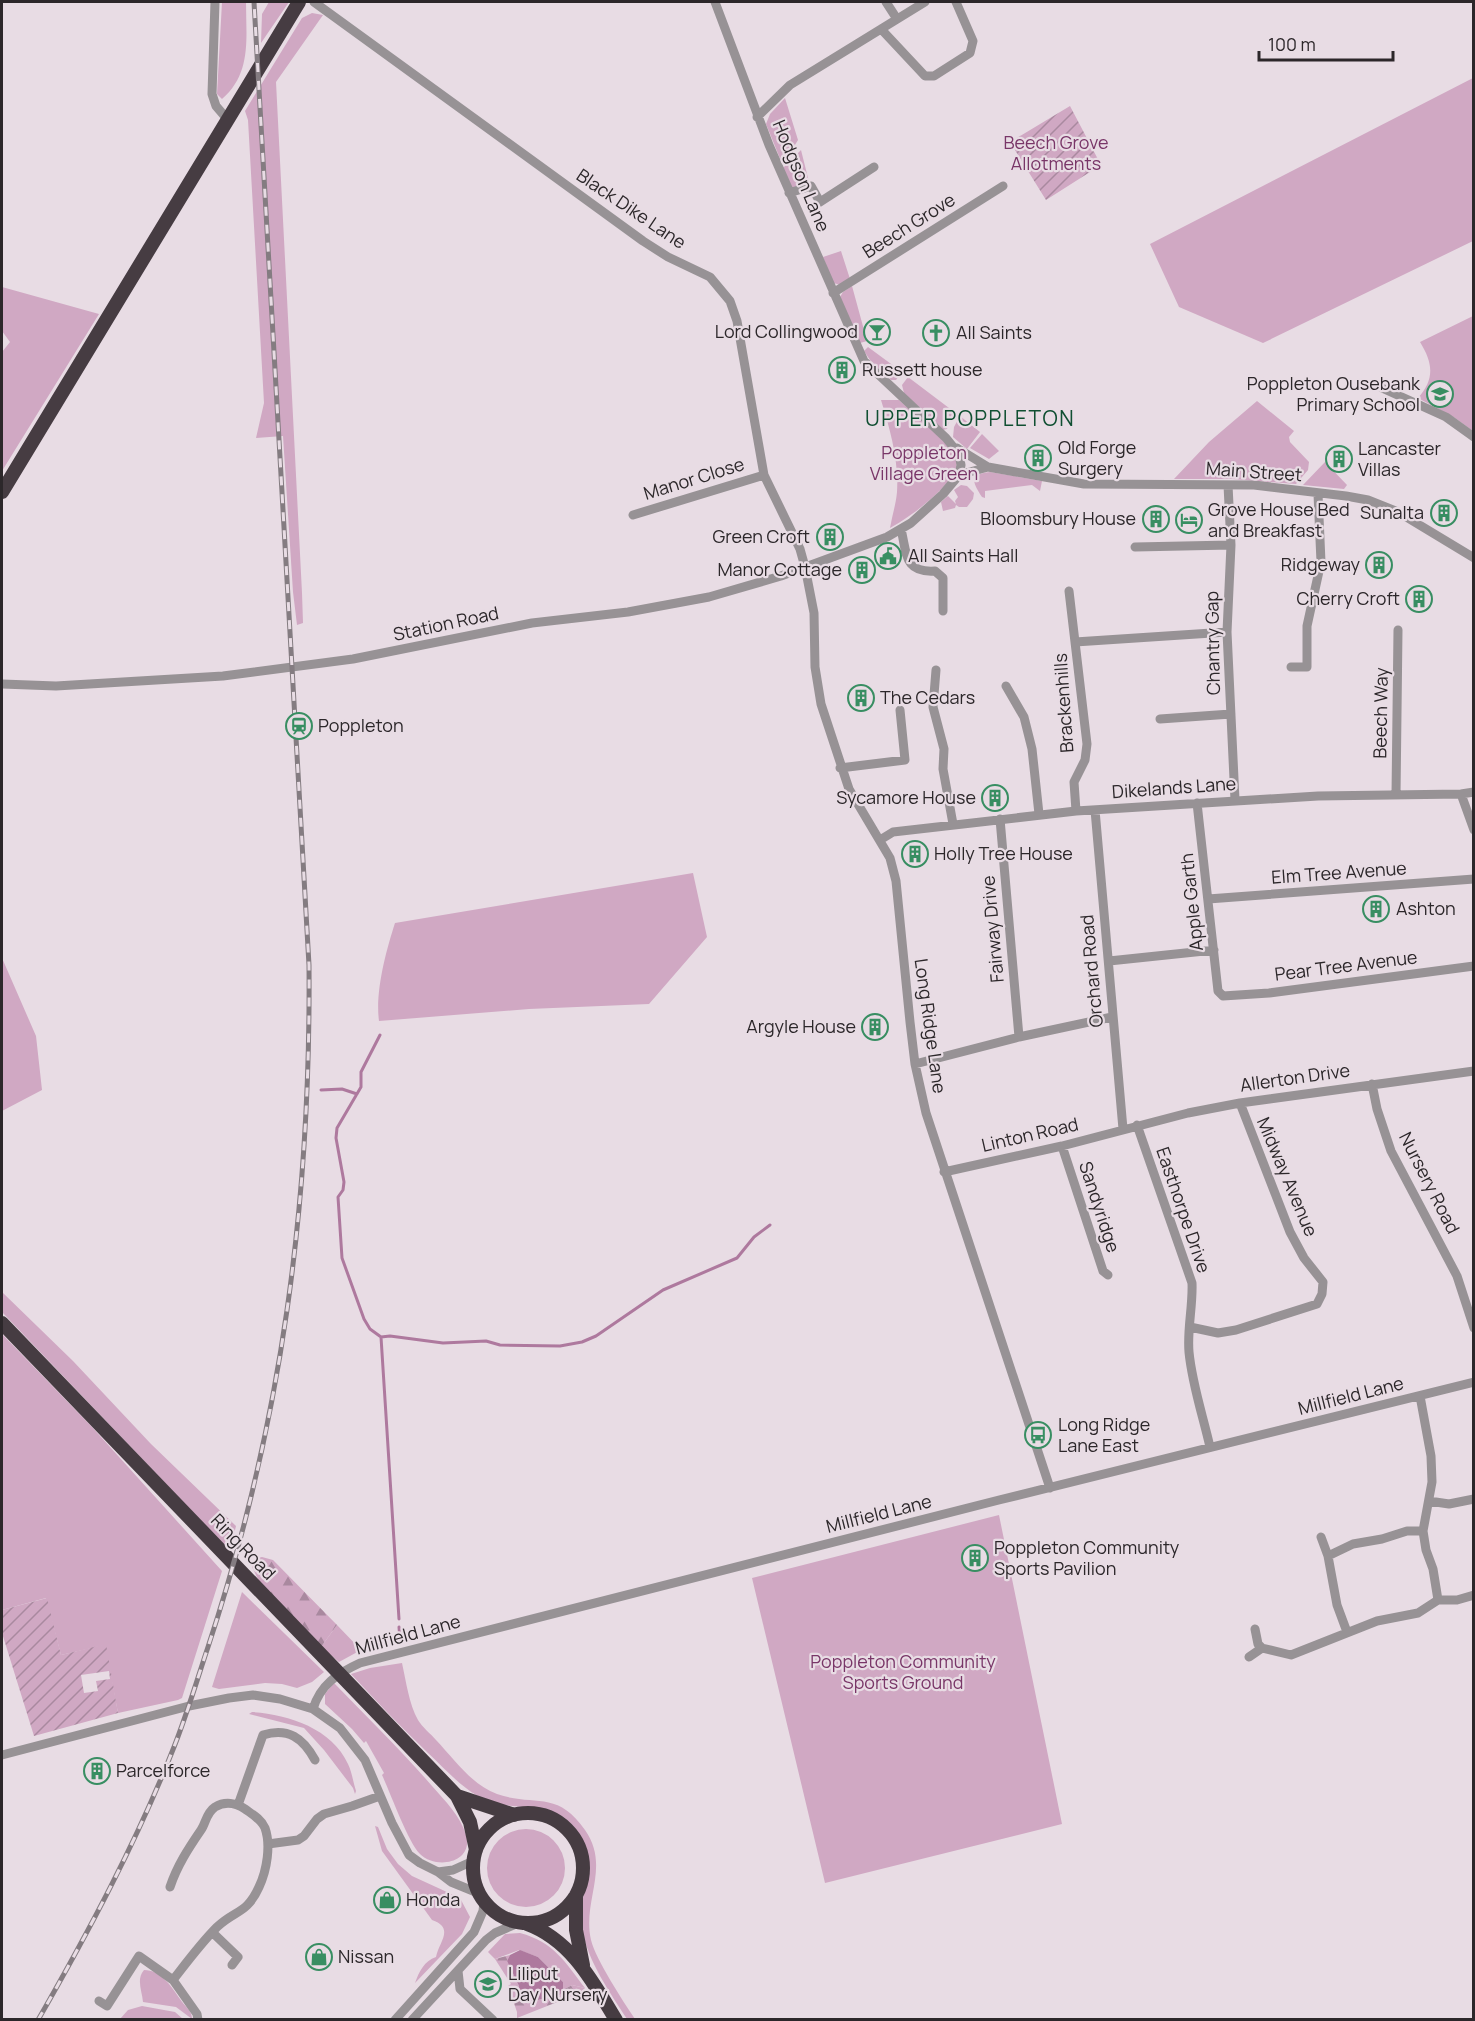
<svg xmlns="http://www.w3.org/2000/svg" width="1475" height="2021" viewBox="0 0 1475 2021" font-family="Manrope,sans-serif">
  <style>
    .green { fill: #d0a8c3 }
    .forest { fill: url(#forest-firs) }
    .garden { fill: url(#garden-furrows); fill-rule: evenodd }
    .water { fill: #ae799e }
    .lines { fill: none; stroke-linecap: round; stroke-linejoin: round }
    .stream { stroke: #ae799e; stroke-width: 3 }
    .minor { stroke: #979295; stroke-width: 9 }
    .highway { stroke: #463c42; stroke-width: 14 }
    .rail-casing { stroke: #847c81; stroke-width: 5 }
    .rail { stroke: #e8dce4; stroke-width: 3; stroke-dasharray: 9; stroke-linecap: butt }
    .labels { text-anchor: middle; stroke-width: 4.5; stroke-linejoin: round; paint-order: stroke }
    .park-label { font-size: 18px; fill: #793668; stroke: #e8dce4 }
    .street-label { font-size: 18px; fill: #2c272a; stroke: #e8dce4 }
    .poi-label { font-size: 18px; fill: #2c272a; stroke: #e8dce4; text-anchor: start }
    .quarter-label { font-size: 21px; letter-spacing: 1.5px; fill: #104f32; stroke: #e8dce4 }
  </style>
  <defs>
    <pattern id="forest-firs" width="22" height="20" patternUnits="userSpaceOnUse" patternTransform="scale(1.5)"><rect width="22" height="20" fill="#d0a8c3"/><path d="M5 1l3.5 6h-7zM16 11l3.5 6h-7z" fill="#a9899f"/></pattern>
    <pattern id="garden-furrows" width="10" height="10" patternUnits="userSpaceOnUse" patternTransform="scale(1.5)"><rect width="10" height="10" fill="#d0a8c3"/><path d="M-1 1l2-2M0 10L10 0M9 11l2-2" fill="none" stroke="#a9899f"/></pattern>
  </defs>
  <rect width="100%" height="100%" fill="#e8dce4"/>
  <path class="green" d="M222,2h24c0,36 6,71 -24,97l-5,-5z
    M269,2h20l-28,41 1,-29z
    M312,13l11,2 -47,67 26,511 1,30 -6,2 -4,-33 -10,-156 -27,2 8,-35 -16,-283 -3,-9 57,-93z
    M1473,78v163l-210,102 -84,-36 -29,-63z
    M785,98l13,42 -11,18 -6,3 -15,-37 4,-10z
    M801,150l8,32 -17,6 -9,-20z
    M841,251l9,28 -9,6 -8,-2 -10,-26z
    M852,286l15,55 -7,2 -20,-46 3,-5z
    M2,287l97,27 -97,157v-119l8,-10 -8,-11z
    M1473,316v115l-18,-13 -37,-20c17,-19 15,-35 2,-56z
    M868,347l34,25 -6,8h-5l-21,-20 -6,-9z
    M908,377l45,34 -6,18 -4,1 -39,-37 -2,-8z
    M881,400h18l51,47c2,3 5,5 6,8 10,24 -49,64 -66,73 2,-12 6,-24 7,-36 2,-31 -7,-63 -16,-92z
    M1257,401l37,30 -5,6 1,5 19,20 -1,8 -12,14 -64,-5h-58l35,-37z
    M960,416l20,16 -13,17 -14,-12 1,-10z
    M982,434l17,17 -10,8 -19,-11z
    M1325,462l22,23 -3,4 -41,-4z
    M990,472l52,9 -2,10 -8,-6 -47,6v7l-3,-1c-9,-14 -14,-23 8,-25z
    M961,485l6,1 7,7 -1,6 -6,8h-8l-3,-2 -1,3 -12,3 -2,-9 7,-6 8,8 -1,-3 3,-4 -4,-7z
    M693,873l14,64 -58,67 -120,5 -150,12c-4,-29 7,-70 16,-98z
    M2,958l34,78 6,54 -40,21z
    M2,1292l71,69 78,83 85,82 -6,25 -228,-239z
    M2,1334l90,93 130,144 -40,127 -4,2 -60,13 -13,-68 -44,10 -15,-57 -44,12z
    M999,1515l63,309 -237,59 -73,-305z
    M242,1592l82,80 -12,10 -15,6 -15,-4 -17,-1 -46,6 -7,-2z
    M337,1625l24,25 -22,12 -18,-15z
    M402,1663c4,18 7,41 16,57 4,7 13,14 18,20 18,19 36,45 61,54 37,13 60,-5 88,36 26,37 -3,71 6,110 5,20 32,61 44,79h-8c-18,-28 -38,-56 -45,-89 -5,-31 15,-65 -4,-94 -28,-42 -66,-19 -102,-41 -18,-11 -33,-28 -48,-42 -27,-26 -52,-52 -77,-79l19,-6z
    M334,1683c33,34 67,67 98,103 13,15 28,29 34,49 8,28 -30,35 -46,19 -12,-12 -30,-62 -38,-79l2,-2 -18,-32 -2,2 -12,-14 -27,-25v-10z
    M252,1712c35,2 80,16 96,52 4,8 5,18 8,27l-1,3 -2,-6 -29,-38 -20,-22 -55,-14z
    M375,1826l3,1 9,22 11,15 14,12 48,22 10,19 -8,17 -47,49c4,-11 9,-22 21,-26 3,-15 19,-29 -4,-37l-50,-69z
    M487 1868a39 39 0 1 1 78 0a39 39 0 1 1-78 0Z
    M520,1933c34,9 45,29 65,55l-13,-3 -9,5v-8l-25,-25 -19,-7 -24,9 -7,-7 17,-18z
    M144,1970c17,0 27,16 36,29 5,8 12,11 12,20l-16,-12 -33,-5c-1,-11 -7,-23 1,-32z
    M142,2006l33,6 8,7h-63l8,-9z"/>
  <path class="forest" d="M262,1557l11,3 64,65 -16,22 -62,-66 -7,-14 5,-9z
    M510,1955l-3,6 12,25 -1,14 6,3 36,-8 3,-5 9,-5 13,3 -5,5 -63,25v-6l-9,-26 3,-2 -16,-25z"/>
  <path class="garden" d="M1070,106l31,59 -55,35 -36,-58z
    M47,1598l14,57 45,-11 12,69 -84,23 -32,-103v-23zM109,1671l1,8 -14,2 2,10 -14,2 -3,-18z"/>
  <path class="water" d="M520,1950l18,7 25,25v8l-3,5 -36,8 -6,-3 1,-14 -12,-25 3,-6z"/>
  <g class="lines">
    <path class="stream" d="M380,1035l-19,37v15l-24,41 -1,10 8,44 -1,8 -5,7 4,61 22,61 6,10 11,8 18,282
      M321,1090l21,-1 15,5
      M381,1337l9,-1 53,7 43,-2 14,4 60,1 22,-4 14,-6 67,-46 74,-32 17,-21 16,-12
      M399,1627l1,14"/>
    <path class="minor" d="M215,2l-3,92 4,12 12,14
      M314,2l329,239 25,16 42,20 20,24 7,20 27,154 36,74 5,18 9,46 1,54 6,37 28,85 41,69 6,23 14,141 5,42 11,49 124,375
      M886,2l11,17
      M881,29l44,47h9l36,-23 3,-12 -17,-39
      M757,117l33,-32 135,-83
      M789,193l22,-7 9,16 54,-35
      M833,293l170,-107
      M1382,388l64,29 28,20
      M957,448l31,19
      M959,475l29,-8 96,17 170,1 92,11 22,4 30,12 76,46
      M1228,485l3,60 -4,87 8,168
      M633,515l131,-40
      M901,529c6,25 3,44 34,42l8,7v33
      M1135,547l96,-2
      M1069,591l18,153 -2,16 -11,22 2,29
      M1075,642l152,-10
      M1291,667h16v-41l14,-64 -3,-68
      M936,670l-3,37 11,42 -1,20 10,55
      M2,684l54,2 167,-10 130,-17 179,-36 96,-11 81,-15 72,-21 106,-39 24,-14 32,-29 16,-19 2,-10 -2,-11 -13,-16 -82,-77 -95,-216 -54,-143
      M1006,686l18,31 8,32 7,65
      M1160,719l71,-5
      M840,768l65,-8 -5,-50
      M1461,794l13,36
      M1396,795l2,-165
      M1197,803l21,188 5,5 46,-3 205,-27
      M1095,810l28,319
      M1000,819l19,218
      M880,840l13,-8 183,-21 242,-15 143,-2 13,-2
      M1208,899l266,-20
      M1109,961l105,-11
      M915,1064l104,-27 93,-20
      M1372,1084l5,25 14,42 66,125 17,52
      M1137,1125l55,158c1,23 -5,46 -3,69 3,32 14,64 21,95
      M1062,1146l41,125 5,4
      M944,1172l118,-26 126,-33 52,-10 234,-32
      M1190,1327l28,6 18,-3 81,-26 5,-10 1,-12 -19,-24 -14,-26 -50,-129
      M1420,1396l11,60 1,26 -9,49 3,19 7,19 5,31
      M1429,1501l20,3 25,-5
      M1321,1537l7,19 9,49 10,27
      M1328,1556l25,-12 29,-5 25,-8h16
      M1255,1629l3,15 4,4 29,7 86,-34 41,-8 20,-13h19l17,-5
      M1249,1657l13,-9
      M313,1709c7,-24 25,-36 47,-46l639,-163 475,-118
      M2,1755l187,-49 40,-8 24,-3 27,4 33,10 27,19 25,32 27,63 17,32 11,8 18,9 13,10 27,11
      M238,1805l25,-70c25,-8 40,3 52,25
      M268,1844l30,-4 6,-4 13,-17 7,-5 28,-8 28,-10
      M438,1872l15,-2 20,-9
      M170,1887c7,-21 18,-38 31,-57 5,-7 5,-17 14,-23 10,-6 21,-4 30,2 7,5 16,10 20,19 6,17 2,42 -6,59 -12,27 -24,23 -42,40 -16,16 -30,35 -44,53
      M212,1932l26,25 -6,8
      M458,1971l2,18 33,31
      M99,2001l8,5 32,-50 34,24 24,34 1,6
      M395,2020l79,-88 9,-21 1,-9
      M412,2020l74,-80 9,-7 23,-10"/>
    <path class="highway" d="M2,492l297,-490
      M2,1323l455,473 13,26 6,28
      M457,1796l57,19
      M473 1868a55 55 0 1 1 110 0a55 55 0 1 1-110 0Z
      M576,1895v35l7,35
      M527,1924c44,16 66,58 89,96"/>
    <defs>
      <path id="rail" d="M38,2020c51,-89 99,-179 136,-273 13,-33 23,-67 34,-100 74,-224 103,-447 101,-682l-55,-963"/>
    </defs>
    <use href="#rail" class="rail-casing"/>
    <use href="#rail" class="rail"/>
  </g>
  <defs>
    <symbol id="bar-ring" viewBox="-11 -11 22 22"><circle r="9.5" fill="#e8dce4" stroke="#388e62" stroke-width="1.5"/><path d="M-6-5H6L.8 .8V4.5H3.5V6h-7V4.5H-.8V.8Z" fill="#388e62"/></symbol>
    <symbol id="church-ring" viewBox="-11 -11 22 22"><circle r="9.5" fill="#e8dce4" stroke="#388e62" stroke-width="1.5"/><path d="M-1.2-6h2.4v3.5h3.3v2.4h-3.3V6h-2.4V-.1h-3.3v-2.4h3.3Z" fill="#388e62"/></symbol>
    <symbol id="building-ring" viewBox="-11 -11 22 22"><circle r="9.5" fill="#e8dce4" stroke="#388e62" stroke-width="1.5"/><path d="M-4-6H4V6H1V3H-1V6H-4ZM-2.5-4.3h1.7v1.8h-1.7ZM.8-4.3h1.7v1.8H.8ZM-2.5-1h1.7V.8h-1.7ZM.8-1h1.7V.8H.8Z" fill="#388e62"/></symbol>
    <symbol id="school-ring" viewBox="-11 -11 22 22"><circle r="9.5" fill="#e8dce4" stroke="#388e62" stroke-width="1.5"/><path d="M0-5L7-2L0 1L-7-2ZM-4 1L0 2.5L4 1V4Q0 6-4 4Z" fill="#388e62"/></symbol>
    <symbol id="hotel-ring" viewBox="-11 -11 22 22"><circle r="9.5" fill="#e8dce4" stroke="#388e62" stroke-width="1.5"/><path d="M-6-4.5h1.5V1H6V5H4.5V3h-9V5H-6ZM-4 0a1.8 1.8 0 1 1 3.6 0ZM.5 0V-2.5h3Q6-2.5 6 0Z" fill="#388e62"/></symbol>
    <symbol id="civic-ring" viewBox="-11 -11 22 22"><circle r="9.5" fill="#e8dce4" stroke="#388e62" stroke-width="1.5"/><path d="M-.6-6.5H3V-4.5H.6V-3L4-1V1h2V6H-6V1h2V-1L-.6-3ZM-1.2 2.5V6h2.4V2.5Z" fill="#388e62"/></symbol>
    <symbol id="station-ring" viewBox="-11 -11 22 22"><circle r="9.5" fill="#e8dce4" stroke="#388e62" stroke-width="1.5"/><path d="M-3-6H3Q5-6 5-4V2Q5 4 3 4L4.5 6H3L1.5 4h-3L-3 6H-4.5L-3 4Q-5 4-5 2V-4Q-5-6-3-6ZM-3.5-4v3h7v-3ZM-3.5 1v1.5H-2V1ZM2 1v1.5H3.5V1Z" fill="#388e62"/></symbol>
    <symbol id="bus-ring" viewBox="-11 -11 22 22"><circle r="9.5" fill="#e8dce4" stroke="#388e62" stroke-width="1.5"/><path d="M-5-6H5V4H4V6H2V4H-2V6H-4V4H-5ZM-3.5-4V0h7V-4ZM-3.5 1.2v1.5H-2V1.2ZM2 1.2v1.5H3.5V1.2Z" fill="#388e62"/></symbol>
    <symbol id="shop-ring" viewBox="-11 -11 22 22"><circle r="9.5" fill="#e8dce4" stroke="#388e62" stroke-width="1.5"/><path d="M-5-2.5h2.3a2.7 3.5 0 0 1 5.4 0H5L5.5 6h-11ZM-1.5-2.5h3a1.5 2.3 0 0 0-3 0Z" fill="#388e62"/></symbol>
  </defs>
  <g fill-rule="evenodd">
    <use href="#bar-ring" x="862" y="317" width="30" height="30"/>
    <use href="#church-ring" x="921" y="318" width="30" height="30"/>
    <use href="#building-ring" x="827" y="355" width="30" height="30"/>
    <use href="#school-ring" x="1425" y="379" width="30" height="30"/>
    <use href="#building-ring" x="1023" y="443" width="30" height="30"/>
    <use href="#building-ring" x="1324" y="444" width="30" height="30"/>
    <use href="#building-ring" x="1429" y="498" width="30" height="30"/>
    <use href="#building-ring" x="1141" y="504" width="30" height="30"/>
    <use href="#hotel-ring" x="1174" y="505" width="30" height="30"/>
    <use href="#building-ring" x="815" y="522" width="30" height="30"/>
    <use href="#civic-ring" x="873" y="541" width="30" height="30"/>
    <use href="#building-ring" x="1364" y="550" width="30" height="30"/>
    <use href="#building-ring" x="847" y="555" width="30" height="30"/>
    <use href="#building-ring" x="1404" y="584" width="30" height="30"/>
    <use href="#building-ring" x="846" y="683" width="30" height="30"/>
    <use href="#station-ring" x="284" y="711" width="30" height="30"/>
    <use href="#building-ring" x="980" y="783" width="30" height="30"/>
    <use href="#building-ring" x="900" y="839" width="30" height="30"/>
    <use href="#building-ring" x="1361" y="894" width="30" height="30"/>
    <use href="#building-ring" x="860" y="1012" width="30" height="30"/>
    <use href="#bus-ring" x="1023" y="1420" width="30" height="30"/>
    <use href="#building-ring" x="960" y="1543" width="30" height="30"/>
    <use href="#building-ring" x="82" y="1756" width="30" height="30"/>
    <use href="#shop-ring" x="372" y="1885" width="30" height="30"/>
    <use href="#shop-ring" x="304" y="1942" width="30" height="30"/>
    <use href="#school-ring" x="473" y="1969" width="30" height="30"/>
  </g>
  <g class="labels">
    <g class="park-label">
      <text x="1056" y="149">Beech Grove<tspan x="1056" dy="21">Allotments</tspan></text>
      <text x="924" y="459">Poppleton<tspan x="924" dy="21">Village Green</tspan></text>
      <text x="903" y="1668">Poppleton Community<tspan x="903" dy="21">Sports Ground</tspan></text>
    </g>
    <g class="street-label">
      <text transform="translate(801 176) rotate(67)" y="6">Hodgson Lane</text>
      <text transform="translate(631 209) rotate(34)" y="6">Black Dike Lane</text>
      <text transform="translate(909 226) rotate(-32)" y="6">Beech Grove</text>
      <text transform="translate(1254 472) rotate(4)" y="6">Main Street</text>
      <text transform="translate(694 479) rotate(-17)" y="6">Manor Close</text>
      <text transform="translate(446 624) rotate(-12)" y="6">Station Road</text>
      <text transform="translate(1213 643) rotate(-91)" y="6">Chantry Gap</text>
      <text transform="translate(1064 703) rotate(-94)" y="6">Brackenhills</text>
      <text transform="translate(1381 713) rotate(-89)" y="6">Beech Way</text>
      <text transform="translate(1174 788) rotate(-4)" y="6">Dikelands Lane</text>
      <text transform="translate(1339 873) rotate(-4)" y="6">Elm Tree Avenue</text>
      <text transform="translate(1192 902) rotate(-96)" y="6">Apple Garth</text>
      <text transform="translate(993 929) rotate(-95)" y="6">Fairway Drive</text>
      <text transform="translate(1346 966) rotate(-7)" y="6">Pear Tree Avenue</text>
      <text transform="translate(1092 971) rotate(-95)" y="6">Orchard Road</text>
      <text transform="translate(930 1026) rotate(82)" y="6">Long Ridge Lane</text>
      <text transform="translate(1295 1078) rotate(-8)" y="6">Allerton Drive</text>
      <text transform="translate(1030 1135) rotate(-13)" y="6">Linton Road</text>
      <text transform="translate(1287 1177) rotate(67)" y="6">Midway Avenue</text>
      <text transform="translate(1429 1183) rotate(63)" y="6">Nursery Road</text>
      <text transform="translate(1099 1207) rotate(72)" y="6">Sandyridge</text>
      <text transform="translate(1183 1210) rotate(71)" y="6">Easthorpe Drive</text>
      <text transform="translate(1351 1396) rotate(-14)" y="6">Millfield Lane</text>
      <text transform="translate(879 1514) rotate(-14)" y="6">Millfield Lane</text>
      <text transform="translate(243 1547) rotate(46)" y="6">Ring Road</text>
      <text transform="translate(408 1635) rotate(-15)" y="6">Millfield Lane</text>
    </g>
    <g class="poi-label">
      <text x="858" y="338" text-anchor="end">Lord Collingwood</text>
      <text x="956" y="339">All Saints</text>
      <text x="862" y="376">Russett house</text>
      <text x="1420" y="390" text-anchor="end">Poppleton Ousebank<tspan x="1420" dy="21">Primary School</tspan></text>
      <text x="1058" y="454">Old Forge<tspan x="1058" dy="21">Surgery</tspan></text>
      <text x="1358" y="455">Lancaster<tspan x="1358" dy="21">Villas</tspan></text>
      <text x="1208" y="516">Grove House Bed<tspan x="1208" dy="21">and Breakfast</tspan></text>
      <text x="1424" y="519" text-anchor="end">Sunalta</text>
      <text x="1136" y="525" text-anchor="end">Bloomsbury House</text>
      <text x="810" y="543" text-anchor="end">Green Croft</text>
      <text x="908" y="562">All Saints Hall</text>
      <text x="1360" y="571" text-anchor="end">Ridgeway</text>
      <text x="842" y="576" text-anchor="end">Manor Cottage</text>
      <text x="1400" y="605" text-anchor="end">Cherry Croft</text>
      <text x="880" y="704">The Cedars</text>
      <text x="318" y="732">Poppleton</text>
      <text x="976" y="804" text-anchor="end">Sycamore House</text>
      <text x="934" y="860">Holly Tree House</text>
      <text x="1396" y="915">Ashton</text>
      <text x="856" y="1033" text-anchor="end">Argyle House</text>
      <text x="1058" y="1431">Long Ridge<tspan x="1058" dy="21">Lane East</tspan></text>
      <text x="994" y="1554">Poppleton Community<tspan x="994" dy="21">Sports Pavilion</tspan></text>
      <text x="116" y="1777">Parcelforce</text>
      <text x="406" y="1906">Honda</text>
      <text x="338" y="1963">Nissan</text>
      <text x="508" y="1980">Liliput<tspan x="508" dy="21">Day Nursery</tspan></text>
    </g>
    <g class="quarter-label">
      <text x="970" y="426">UPPER POPPLETON</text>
    </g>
  </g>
  <rect width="1475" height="2021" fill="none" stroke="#2c272a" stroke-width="6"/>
  <path d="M1259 51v9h134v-9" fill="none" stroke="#2c272a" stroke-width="3"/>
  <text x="1268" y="51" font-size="18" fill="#2c272a" stroke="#e8dce4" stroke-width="4.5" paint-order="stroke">100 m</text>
</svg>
